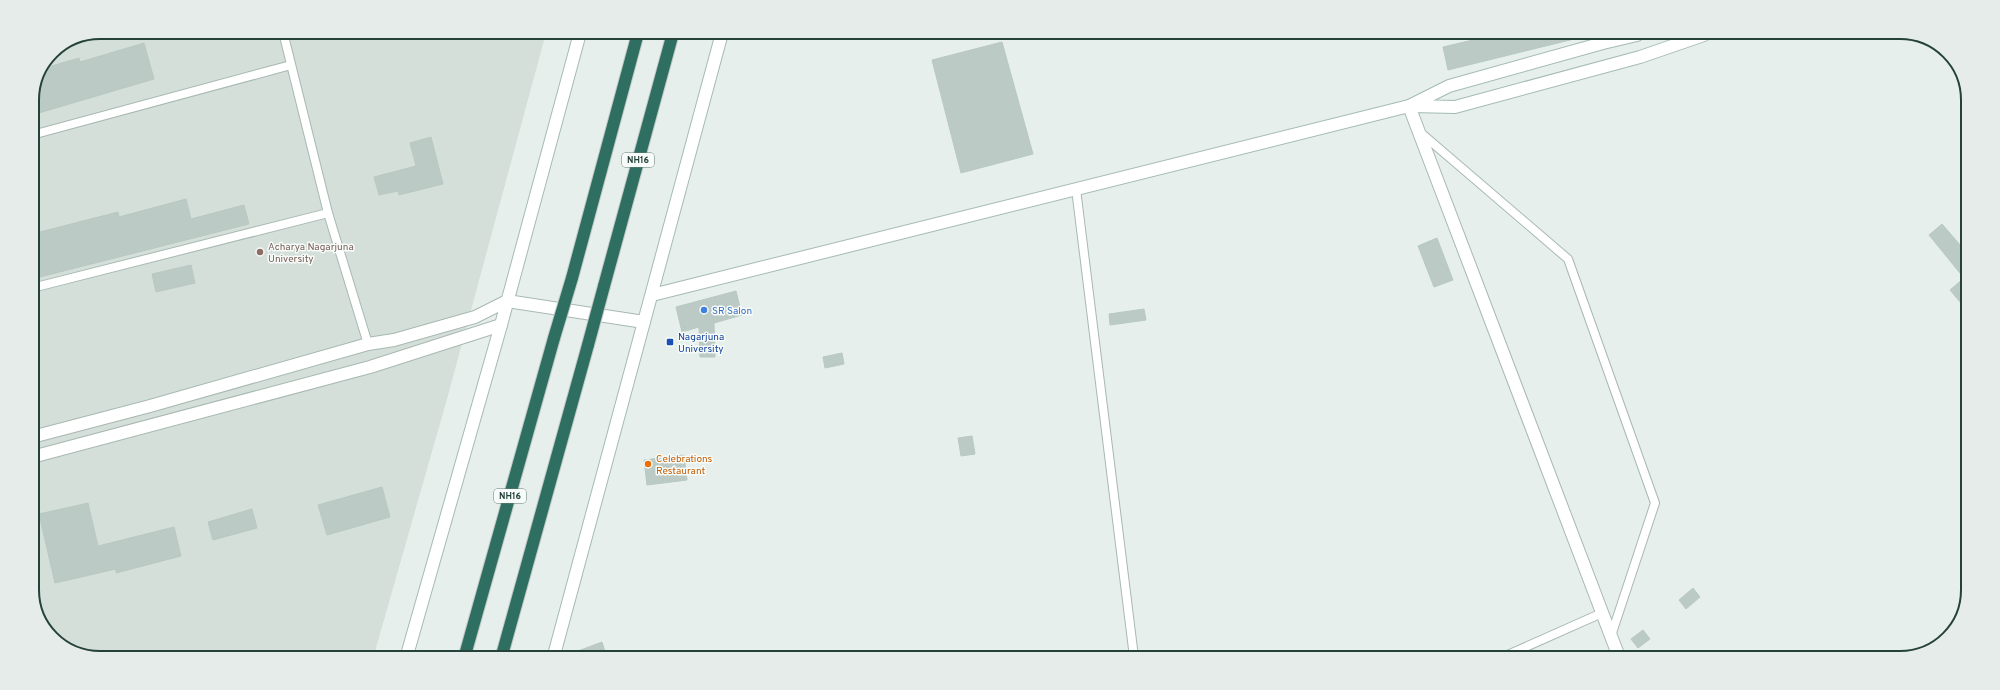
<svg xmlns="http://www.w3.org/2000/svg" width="2000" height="690" viewBox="0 0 2000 690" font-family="Overpass,sans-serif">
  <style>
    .built { fill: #d4dfda }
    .building { fill: #bbcac4; stroke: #b8c9c2 }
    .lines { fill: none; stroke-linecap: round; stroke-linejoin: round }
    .lane-casing { stroke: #a8b8b2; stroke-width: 10 }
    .street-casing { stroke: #a8b8b2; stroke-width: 14 }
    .secondary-casing { stroke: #a4bbb3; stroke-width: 14 }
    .highway-casing { stroke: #c2cac8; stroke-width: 14 }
    .lane { stroke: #fff; stroke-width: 8 }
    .street { stroke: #fff; stroke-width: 12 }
    .secondary { stroke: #fff; stroke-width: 12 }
    .highway { stroke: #2f6f62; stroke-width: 12 }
    .highway-bridge-casing { stroke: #c2cac8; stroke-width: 14; stroke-linecap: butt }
    .highway-bridge { stroke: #2f6f62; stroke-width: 12 }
    .education-dot { fill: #8d6e63; stroke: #f7fbf9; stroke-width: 1.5 }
    .shop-dot { fill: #3f7fe0; stroke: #f7fbf9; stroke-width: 1.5 }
    .transit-dot { fill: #1a4fb4; stroke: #f7fbf9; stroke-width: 1.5 }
    .food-dot { fill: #e8710a; stroke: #f7fbf9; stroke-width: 1.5 }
    .labels { text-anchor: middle; stroke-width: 3; stroke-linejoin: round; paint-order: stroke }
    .shield { fill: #f7fbf9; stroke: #637a73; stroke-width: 1 }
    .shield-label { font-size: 9px; font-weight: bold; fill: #24423a }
    .education-label { font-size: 10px; fill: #785e54; stroke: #f7fbf9; text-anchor: start }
    .shop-label { font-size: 10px; fill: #366cbe; stroke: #f7fbf9; text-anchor: start }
    .transit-label { font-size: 10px; fill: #164399; stroke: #f7fbf9; text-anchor: start }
    .food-label { font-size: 10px; fill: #c56008; stroke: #f7fbf9; text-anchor: start }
    .rim { fill: none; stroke: #24423a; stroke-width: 2 }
  </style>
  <rect width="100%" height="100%" fill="#e6efeb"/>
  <path class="built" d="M100,32l446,1 -99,366 -73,256 -296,-1 -32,-23 -14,-37v-498l20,-44 22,-15z"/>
  <path class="building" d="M1494,35h79l1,4 -126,31 -5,-23z
    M1002,42l31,112 -72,19 -29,-113z
    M144,43l10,36 -122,36v-19l13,-28 34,-10 1,4z
    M431,137l12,47 -44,11 -1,-4 -19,4 -5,-18 42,-11 -6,-23z
    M186,199l5,20 53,-14 5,19 -217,55v-45l86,-22 1,5z
    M1942,224l25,29 -1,56 -16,-19 14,-12 -35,-43z
    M1437,238l16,42 -19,7 -16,-41z
    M191,265l4,18 -39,9 -4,-18z
    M736,291l6,24 -28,8 1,34h-15l-1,-30 -17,5 -6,-25z
    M1144,309l2,11 -36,5 -1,-11z
    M842,353l2,11 -19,4 -2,-11z
    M972,436l3,18 -14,2 -3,-18z
    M684,455l3,25 -40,5 -3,-25z
    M382,487l8,30 -63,18 -9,-30z
    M88,503l10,43 76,-19 7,29 -65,17v-4l-61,14 -16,-69z
    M252,509l5,19 -44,12 -5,-18z
    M1693,588l7,9 -14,12 -7,-9z
    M1643,630l7,9 -12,9 -7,-9z
    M602,642l4,13h-36v-1z"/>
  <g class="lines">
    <defs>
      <path id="lane" d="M283,32l45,181 40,131
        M1950,56l5,7
        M1421,133l147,126 87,244 -44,133
        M32,135l259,-70
        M1076,189l58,468
        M32,288l296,-75
        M1503,657l99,-44"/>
      <path id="street" d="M1409,106l210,551
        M32,437l118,-31 218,-62 26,-4 81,-23 32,-16 137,21
        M32,457l338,-90 131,-42"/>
      <path id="secondary" d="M1412,106l43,1 185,-50 64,-22
        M652,295l757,-189 40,-20 154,-43 34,-8
        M407,655l94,-330 79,-292
        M554,655l168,-622"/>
      <path id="highway" d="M572,278l66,-245
        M604,286l69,-253
        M465,655l89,-317
        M502,655l86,-310"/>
    </defs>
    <use href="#lane" class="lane-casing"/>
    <use href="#street" class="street-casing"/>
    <use href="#secondary" class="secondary-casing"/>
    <use href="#highway" class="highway-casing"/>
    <use href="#lane" class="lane"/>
    <use href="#street" class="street"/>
    <use href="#secondary" class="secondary"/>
    <use href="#highway" class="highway"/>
    <defs>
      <path id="highway-bridge" d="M554,338l18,-60
        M588,345l16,-59"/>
    </defs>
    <use href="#highway-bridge" class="highway-bridge-casing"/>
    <use href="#highway-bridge" class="highway-bridge"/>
  </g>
  <circle class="education-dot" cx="260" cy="252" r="4"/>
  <circle class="shop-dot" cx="704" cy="310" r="4"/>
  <rect class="transit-dot" x="666" y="338" width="8" height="8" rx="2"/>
  <circle class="food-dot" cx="648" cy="464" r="4"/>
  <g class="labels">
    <g class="shield">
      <rect x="622" y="153" width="32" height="14" rx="3"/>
      <rect x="494" y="489" width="32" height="14" rx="3"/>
    </g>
    <g class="shield-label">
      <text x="638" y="163">NH16</text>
      <text x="510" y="499">NH16</text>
    </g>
    <g class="education-label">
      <text x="268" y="250">Acharya Nagarjuna<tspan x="268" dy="12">University</tspan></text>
    </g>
    <g class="shop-label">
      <text x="712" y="314">SR Salon</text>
    </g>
    <g class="transit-label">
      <text x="678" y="340">Nagarjuna<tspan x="678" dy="12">University</tspan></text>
    </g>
    <g class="food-label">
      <text x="656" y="462">Celebrations<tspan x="656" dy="12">Restaurant</tspan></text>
    </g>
  </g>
  <path d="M0 0H2000V690H0ZM100 39H1900A61 61 0 0 1 1961 100V590A61 61 0 0 1 1900 651H100A61 61 0 0 1 39 590V100A61 61 0 0 1 100 39Z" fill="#e6ecea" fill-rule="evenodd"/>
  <path class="rim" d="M100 39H1900A61 61 0 0 1 1961 100V590A61 61 0 0 1 1900 651H100A61 61 0 0 1 39 590V100A61 61 0 0 1 100 39Z"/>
</svg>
